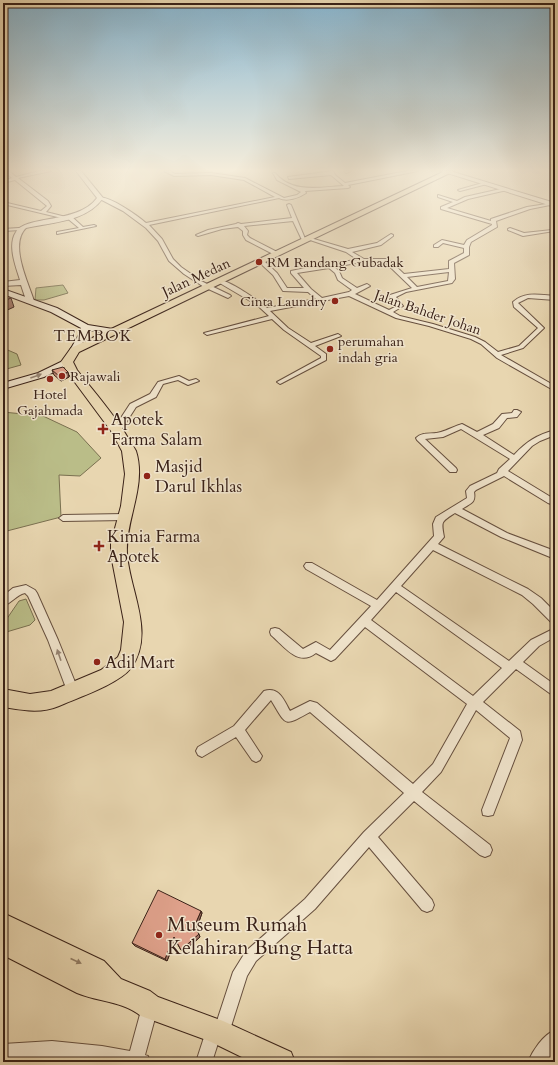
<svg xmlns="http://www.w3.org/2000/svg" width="558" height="1065" viewBox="0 0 558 1065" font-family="Cardo,serif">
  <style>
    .green { fill: #babd88; stroke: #7a7050 }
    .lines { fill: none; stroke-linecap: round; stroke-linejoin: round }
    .minor-casing { stroke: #664f3e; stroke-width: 2 }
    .tertiary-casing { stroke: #664f3e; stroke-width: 2 }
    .secondary-casing { stroke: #3a2218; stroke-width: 2 }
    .primary-casing { stroke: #3a2218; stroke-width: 2 }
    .minor { fill: #f0e4cc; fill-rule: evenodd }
    .tertiary { fill: #f0e4cc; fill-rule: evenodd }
    .secondary { fill: #f0e4cc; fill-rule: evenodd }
    .primary { fill: #e8d6b0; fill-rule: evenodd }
    .wall { fill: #c08a78; stroke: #3a2218 }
    .shaded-wall { fill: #9c7161; stroke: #3a2218 }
    .building { fill: #dfa18b; stroke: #3a2218 }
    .oneway { fill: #958372 }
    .oneway2 { fill: #917c64 }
    .poi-dot { fill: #8f2418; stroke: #f0e4cc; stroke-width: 1.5 }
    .labels { text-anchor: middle; stroke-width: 3; stroke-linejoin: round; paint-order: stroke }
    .far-poi-label { font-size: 14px; fill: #3a2218; stroke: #f0e4cc; text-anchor: start }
    .far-street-label { font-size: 14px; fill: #3a2218; stroke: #f0e4cc }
    .far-quarter-label { font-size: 16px; letter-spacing: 1px; fill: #3a2218; stroke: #f0e4cc }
    .poi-label { font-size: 17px; fill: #3a2218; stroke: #f0e4cc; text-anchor: start }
    .near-poi-label { font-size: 20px; fill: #3a2218; stroke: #f0e4cc; text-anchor: start }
  </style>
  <rect width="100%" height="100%" fill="#e8d6b0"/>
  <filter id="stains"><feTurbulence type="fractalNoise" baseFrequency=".005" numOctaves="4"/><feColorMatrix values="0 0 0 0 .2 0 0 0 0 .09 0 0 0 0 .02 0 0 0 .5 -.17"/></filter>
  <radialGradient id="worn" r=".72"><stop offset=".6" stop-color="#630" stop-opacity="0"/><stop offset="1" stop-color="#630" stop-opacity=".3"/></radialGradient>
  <path class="green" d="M63,285l5,8 -24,7h-9l1,-12z
    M3,348l14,6 4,11 -18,5z
    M3,412l40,4 34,16 24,26 -21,18 -21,-1 2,42 -58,15z
    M26,599l9,21 -5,5 -27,8 3,-13 13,-19z"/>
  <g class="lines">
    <defs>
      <path id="minor" d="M9,171l7,6 23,-6h12l-33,7 30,23 3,5 -5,6 20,5v2l-63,-15v-2l38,9 6,-5 -32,-26 -12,3v-2l9,-3 -8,-7z
        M164,171h6l5,3 36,-1 34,5 39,20 13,-3 4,-3 -24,-12 -4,-7h2c17,21 45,14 69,13l-13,-11 -42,4 -1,-2 45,-6 2,4 10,8 62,-12h11l-70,14 2,2 -2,1 -43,3 1,2c-7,5 -19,9 -27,5l-130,27 13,14 11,20 8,8 20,14 29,14 1,1 -3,2 -24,-11 -20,-13 -15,-13 -11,-20 -12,-13 -23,-17 -25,-13c9,-4 40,18 48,25l129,-26 -31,-17 -33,-5 -37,1z
        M344,171h7l-5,2z
        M486,182l1,2 -27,7 -2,-1z
        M505,188l2,2 -39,9 -21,9 44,13v-2l36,-12 26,-4 2,1 -25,5 -34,12 1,6 -26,15 -2,5v8l-15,8 1,16 -3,4 -46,9 -10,5 7,9 -10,6 7,4 33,8 42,13 10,5 13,10 21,-6 19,-18 -24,-21 -1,-5c12,-11 27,-7 42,-6v4l-27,-2 -10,5 26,25 -21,20 -22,7 54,31v5l-58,-33 -16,-14 -10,-5 -42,-13 -33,-8 -47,-22 -79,15 18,17 23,15 27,-9 3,2 -26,10 11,8v6l-44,23 -2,1 -3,-2 44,-24v-2l-37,-26 -12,-11 -65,16 -3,-2 65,-17 -12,-11 -39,-23v-2c10,-1 41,21 49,28l49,-9 -8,-7 -25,-1 -10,-16 -14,-13v-2h4l14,13 10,15h17l-13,-15v-2l38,-8 29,-3 -12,-8 -39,-13v-2l41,12 29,-6 14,-9 2,1v1l-12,9 -29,7 12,7h24l16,15 45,-5v-8l15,-8v-5l-21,-5 -5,4h-4v-2l8,-5 22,5 3,-5 25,-15v-1l-51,-15v-2l12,-5 -15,-5v-2l19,6 8,-4zM362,262h23l27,26 -22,7 -1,1 8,10 -8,4 -34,-16 15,-8 -3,-2 -10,4 -15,-10 -3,-7 -5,-4zM329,268l6,5 3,7 14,10 -3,2 -27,6 -11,-9 -14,-16zM449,272l-1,9 -31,6 -10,-10z
        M289,204l2,1 15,36 -4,-1 -9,-19 -49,5 4,5 -1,4 3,3 29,15v2h-4l-29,-15 -3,-5v-4l-5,-4 -16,2 -24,7 -2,-1 12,-5 28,-6 2,-1 3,1 51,-6 -5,-13z
        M67,216h4l12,11 11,-2 2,1 -39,8v-2l22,-4 -12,-10z
        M19,228l2,1v1l-18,1v-2z
        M510,228l14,5 28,-3 2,1 -31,5 -15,-6v-1z
        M179,376l10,5 7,-2 3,2 -11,4 -10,-5 -15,4 -7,13 -20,10 -16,25h-6l-1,-2 17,-26 20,-10 8,-12z
        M514,410h3l4,2 -4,5 -10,1 -8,10 -16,7 31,20c13,-14 23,-20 41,-25v5l-15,6 -8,5 -24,25 46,28 1,2 -4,3 -3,-1 -44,-27 -28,14 -2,2c2,11 -3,11 -12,17l45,24 48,18v8l-54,-22 -46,-24c-14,9 -14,8 -11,24l-6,7 90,45 13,9 14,14v11l-4,-1 -18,-18 -11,-9 -89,-45 -32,36 108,75 22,-21 24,-12v9l-16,9 -16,16 32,23v12l-39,-28 -33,33 37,29 2,9 -29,75 -5,1 -5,-1 -1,-5 28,-72 -34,-28 -35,62 -19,20 68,53 2,5 -2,5 -5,2 -5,-2 -66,-54 -36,36 54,63 2,5 -2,5 -5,2 -5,-2 -53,-63 -54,62 -59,52 -9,15 -20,63 -6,2 -2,-1 -7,22h-16l12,-37 6,-2 2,1 17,-52 13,-21 59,-52 59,-67 40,-39 -94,-81c-27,15 -23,14 -39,-12l-26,30 17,26 -2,4 -4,2 -4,-2 -16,-23 -34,20 -4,-2 -2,-4 2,-4 36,-21 30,-35c15,-5 20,9 26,20l20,-10 7,2 96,81 20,-20 34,-60 -102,-77 -30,32 -4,2 -15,-8c-18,14 -31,-6 -45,-18l-1,-3 1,-3 4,-1 4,1 24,20 13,-7 14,8 41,-44 -65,-37 -2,-3 2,-3h6l65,37 57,-64 -1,-12 3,-7 31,-19 -1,-7 4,-5 27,-13 2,-4 11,-10 -49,-30 -18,8 -18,2 31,29 1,2 -1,2h-6l-33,-32 -1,-2c7,-7 16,-3 25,-6 7,-2 14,-6 21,-8l15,8 16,-8 9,-10 10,-1zM396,592l106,76 -29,28 -102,-76z
        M125,514l4,3 -4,3 -62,1 -4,-3 4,-3z
        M26,585l9,5 2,3 21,47 21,52 -2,4 -4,1 -4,-1 -21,-56 -20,-44 -3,-3c-9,2 -13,10 -22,13v-10l10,-8z
        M150,999l5,3 3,5 -13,48 3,1 2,6h-49l-49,-5 -49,3v-16l49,-3 50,5 28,5 12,-44 3,-5z"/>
      <path id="tertiary" d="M76,171h5l22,27c-17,24 -50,24 -77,30 -17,16 2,54 8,73l-1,2h-6l-6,-18 -18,1v-4l17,-2c-4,-13 -13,-35 -4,-48 10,-17 62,-8 81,-34z
        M441,171h9l105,32v4z
        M555,1030v29l-3,3h-24c5,-12 15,-27 27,-32z"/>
      <path id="secondary" d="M3,289l54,19 31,17 25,4 5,3 -5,3 -24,-5 -11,22h-6l-2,-2 10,-17 1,-5 -30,-16 -48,-18z
        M67,359l5,3 -2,2 -26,13 -41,12v-6l35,-10z"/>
      <path id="primary" d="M445,171h9l-375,181 -6,10 4,8c17,22 37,44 51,68 2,4 6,9 8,13 11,35 -11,69 -9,102 2,37 29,80 4,115 -12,16 -54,30 -72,38 -19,8 -37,4 -56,1v-18l27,5 21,-3 50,-21 17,-13 3,-7 3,-28 -13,-67v-12l10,-37 4,-32 -3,-23 -11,-20 -43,-58 -7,-11 10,-14z
        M3,913l101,48 17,18 29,12 8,6 65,24 68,31 4,10h-43l-43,-21 -68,-25c-19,-15 -42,-14 -64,-23l-74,-38z"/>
    </defs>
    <use href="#minor" class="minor-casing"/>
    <use href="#tertiary" class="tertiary-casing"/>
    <use href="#secondary" class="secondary-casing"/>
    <use href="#primary" class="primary-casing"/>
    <use href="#minor" class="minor"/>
    <use href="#tertiary" class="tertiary"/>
    <use href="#secondary" class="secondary"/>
    <use href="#primary" class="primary"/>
  </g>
  <path class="wall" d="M52,370l16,2 1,5 -8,4 -7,-6z
    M201,911l1,2 -6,17 4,7 -17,15 -2,-2 -6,-10 -8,21 -32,-15 -3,-3z"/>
  <path class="shaded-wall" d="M11,298l3,9 -11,5v-11z
    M68,372l1,5 -8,4 -2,-5z
    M201,911l1,2 -6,17 -2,-3z
    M199,934l1,3 -17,15 -2,-2z
    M174,937l2,2 -9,22 -2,-2z"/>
  <path class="building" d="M3,294l8,4 -8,3z
    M63,367l5,5 -9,4 -7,-6z
    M158,890l43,21 -7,16 5,7 -18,16 -7,-13 -9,22 -33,-16z"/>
  <defs><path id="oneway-solid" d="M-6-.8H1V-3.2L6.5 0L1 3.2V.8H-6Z"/></defs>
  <g class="oneway">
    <use href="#oneway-solid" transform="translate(36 376) rotate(-20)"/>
    <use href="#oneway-solid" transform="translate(59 655) rotate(-109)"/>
  </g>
  <use class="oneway2" href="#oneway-solid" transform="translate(76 961) rotate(25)"/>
  <linearGradient id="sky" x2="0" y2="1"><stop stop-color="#87b6d1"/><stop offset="0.53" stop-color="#f5eddb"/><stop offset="1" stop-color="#f5eddb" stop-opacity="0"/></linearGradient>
  <rect width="558" height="321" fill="url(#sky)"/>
  <g class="poi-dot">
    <circle cx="259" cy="262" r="4"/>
    <circle cx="335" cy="301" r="4"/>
    <circle cx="330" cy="349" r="4"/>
    <circle cx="62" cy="376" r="4"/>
    <circle cx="50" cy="379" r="4"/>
    <path d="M101 423h4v4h4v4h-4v4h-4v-4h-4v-4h4z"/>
    <circle cx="147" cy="476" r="4"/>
    <path d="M97 540h4v4h4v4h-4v4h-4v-4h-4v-4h4z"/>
    <circle cx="97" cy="662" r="4"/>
    <circle cx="159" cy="935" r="4"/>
  </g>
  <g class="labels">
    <g class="far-poi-label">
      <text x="267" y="267">RM Randang Gubadak</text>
      <text x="327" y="306" text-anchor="end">Cinta Laundry</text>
      <text x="338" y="346">perumahan<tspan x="338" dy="16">indah gria</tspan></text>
      <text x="70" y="381">Rajawali</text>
      <text x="50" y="399" text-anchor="middle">Hotel<tspan x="50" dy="16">Gajahmada</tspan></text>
    </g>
    <g class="far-street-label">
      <text transform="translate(196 277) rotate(-25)" y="5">Jalan Medan</text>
      <text transform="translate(428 312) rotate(19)" y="5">Jalan Bahder Johan</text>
    </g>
    <g class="far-quarter-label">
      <text x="93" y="341">TEMBOK</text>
    </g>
    <g class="poi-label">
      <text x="111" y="425">Apotek<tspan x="111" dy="20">Farma Salam</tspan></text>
      <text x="155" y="472">Masjid<tspan x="155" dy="20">Darul Ikhlas</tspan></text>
      <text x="107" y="542">Kimia Farma<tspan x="107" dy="20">Apotek</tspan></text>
      <text x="105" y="668">Adil Mart</text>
    </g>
    <g class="near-poi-label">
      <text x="167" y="931">Museum Rumah<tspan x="167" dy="23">Kelahiran Bung Hatta</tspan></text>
    </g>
  </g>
  <rect width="558" height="1065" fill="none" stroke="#e8d6b0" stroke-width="16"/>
  <rect x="4" y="4" width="550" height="1057" fill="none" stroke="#3a2218" stroke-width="2"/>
  <rect x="8" y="8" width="542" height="1049" fill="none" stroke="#3a2218"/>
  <rect width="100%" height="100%" filter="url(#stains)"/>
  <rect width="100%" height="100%" fill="url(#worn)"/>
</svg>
